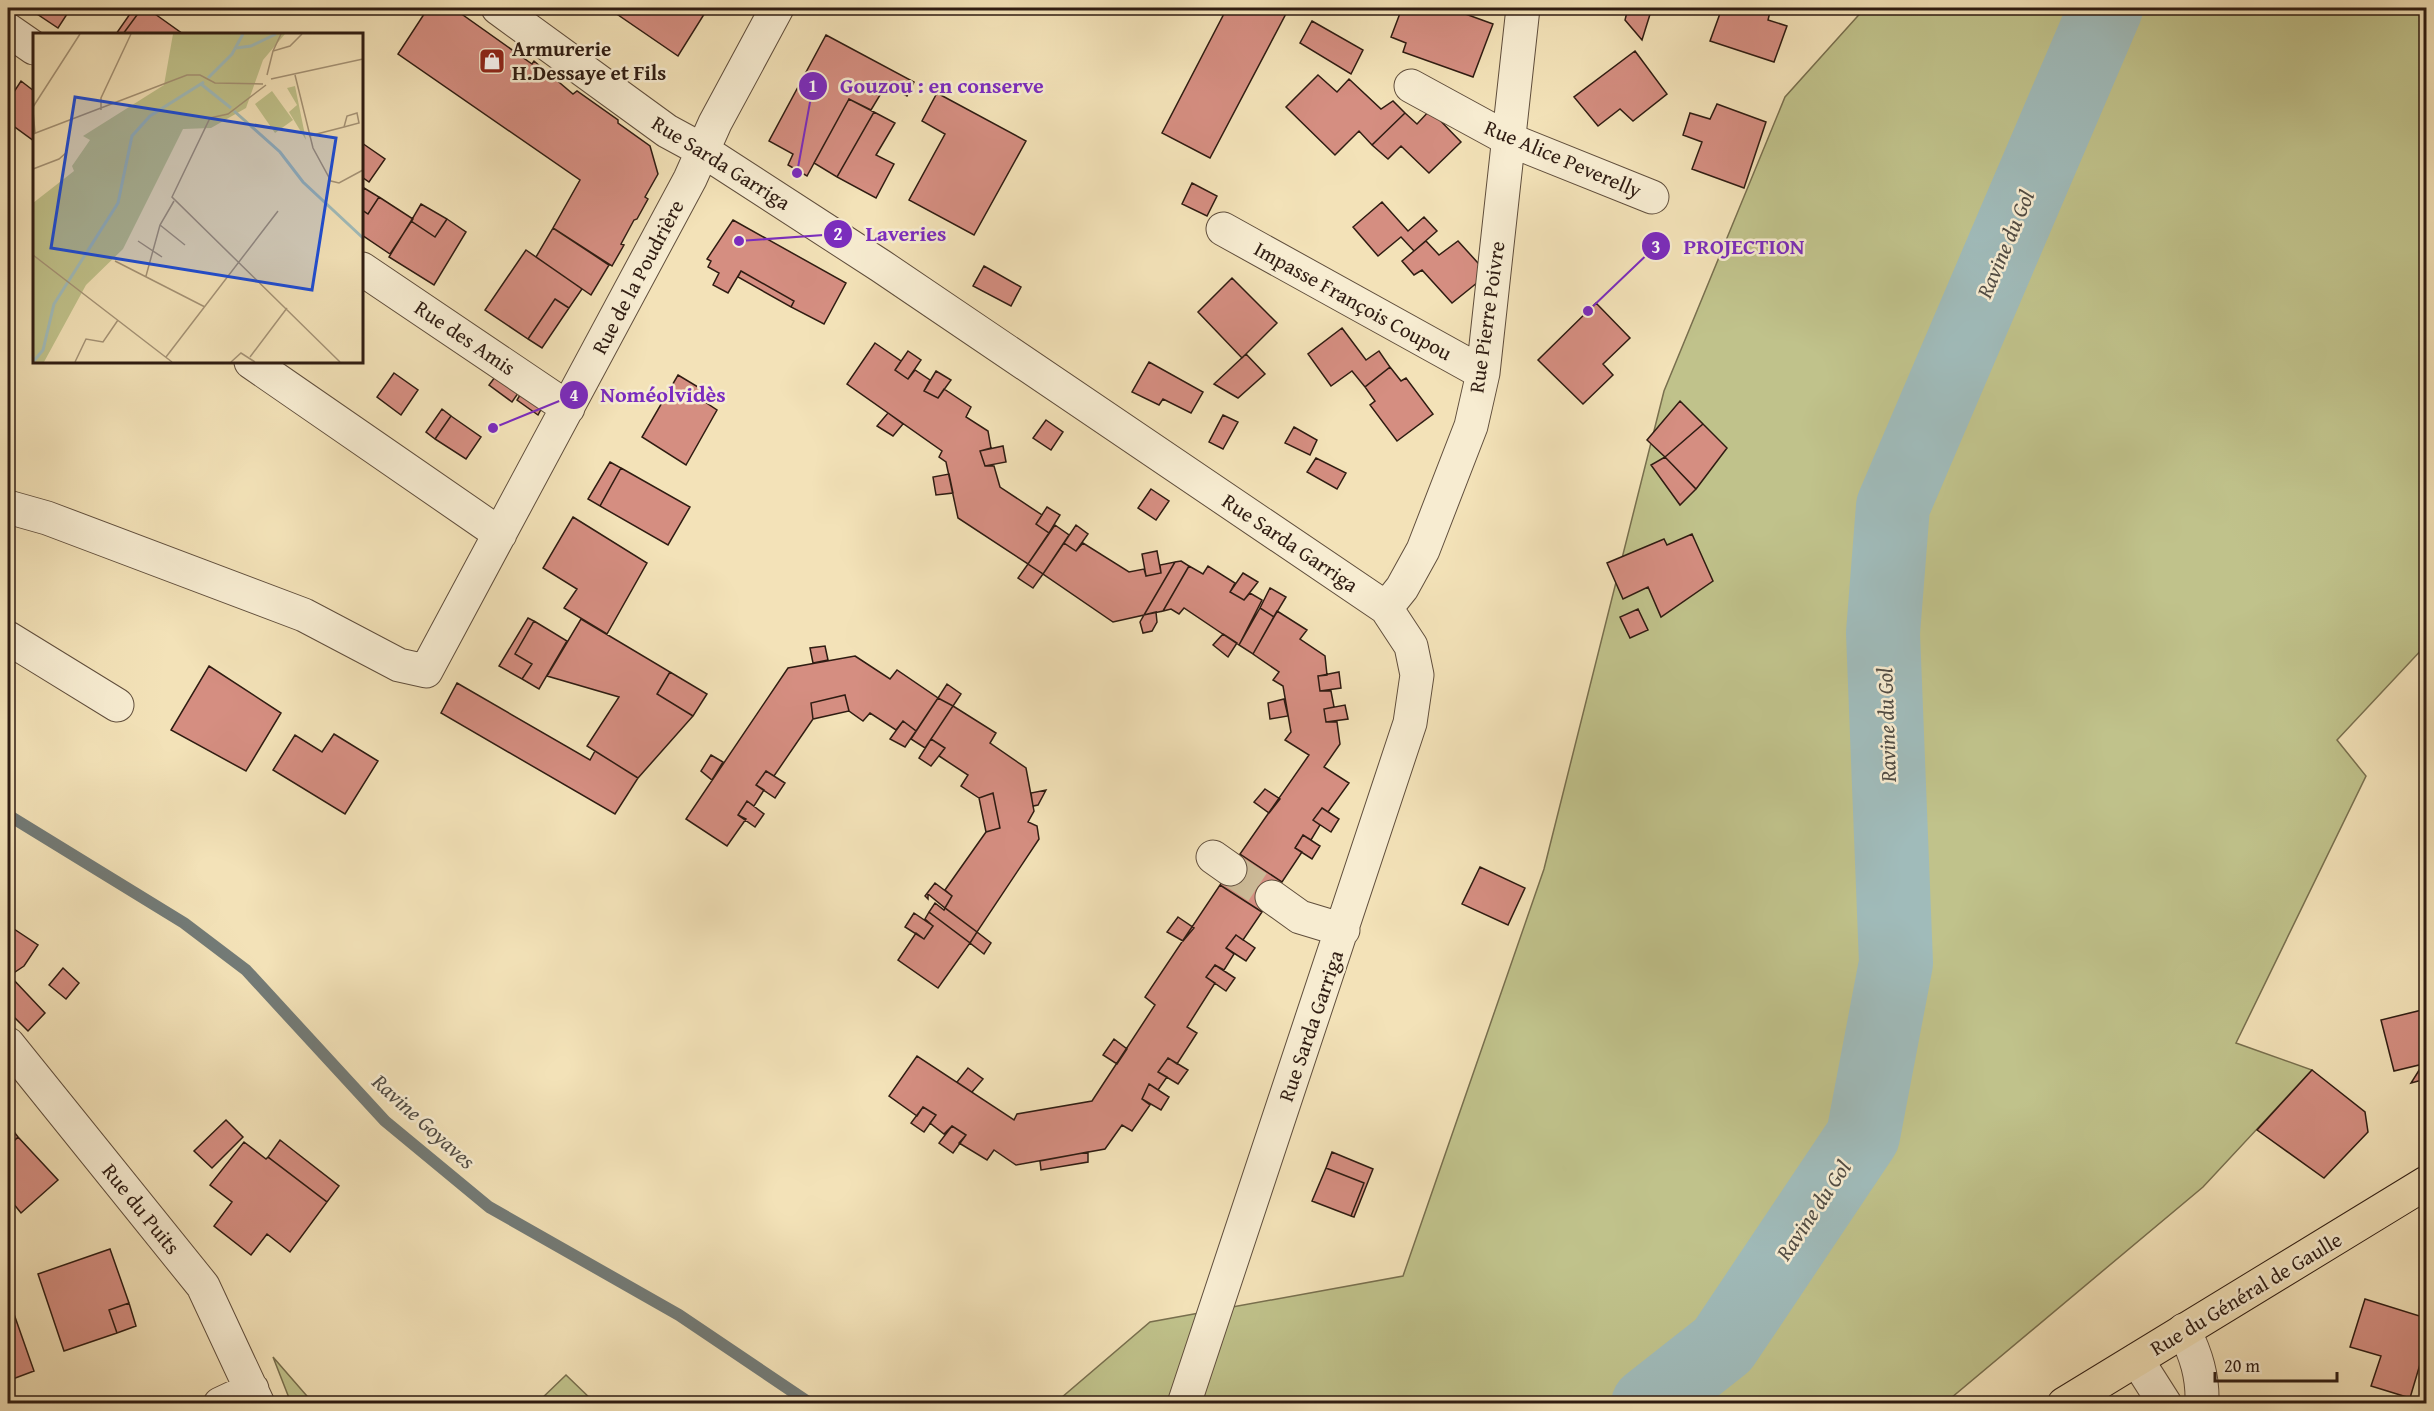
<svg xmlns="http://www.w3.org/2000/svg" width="2434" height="1411" viewBox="0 0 2434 1411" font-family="'Gentium Book Plus',serif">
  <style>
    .green { fill: #c0c28b; stroke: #786f4e; stroke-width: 1.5 }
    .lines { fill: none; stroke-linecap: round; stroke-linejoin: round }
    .stream { stroke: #737b77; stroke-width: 12 }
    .river { stroke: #a0bbba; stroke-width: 74 }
    .building { fill: #d58e81; stroke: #2f1c12; stroke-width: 1.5 }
    .minor-tunnel { stroke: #ccba97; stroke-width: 33; stroke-dasharray: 33 16; stroke-linecap: butt }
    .minor-casing { stroke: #604e3c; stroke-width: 35 }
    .major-casing { stroke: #2f1c12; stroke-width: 35 }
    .minor { stroke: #f7ecd1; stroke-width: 33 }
    .major { stroke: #f3e2b8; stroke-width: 33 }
    .labels { text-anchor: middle; stroke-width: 5; stroke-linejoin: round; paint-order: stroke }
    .poi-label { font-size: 21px; font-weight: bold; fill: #2f1c12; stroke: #f7ecd1; text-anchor: start }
    .street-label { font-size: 21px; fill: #2f1c12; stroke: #f7ecd1 }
    .water-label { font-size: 22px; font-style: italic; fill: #514c44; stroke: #f7ecd1 }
    .inset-river { fill: none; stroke: #a0bbba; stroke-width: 3 }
    .inset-road { fill: none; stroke: #a59376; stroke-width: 1.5 }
    .view { fill: #1d4ed8; fill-opacity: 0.15; stroke: #1d4ed8; stroke-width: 3 }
    .inset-edge { fill: none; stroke: #2f1c12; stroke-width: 3 }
    .leader { fill: none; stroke: #7b2cbf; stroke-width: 2 }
    .callout-dot { fill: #7b2cbf; stroke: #f7ecd1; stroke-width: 2 }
    .mark-label { font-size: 18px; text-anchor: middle; font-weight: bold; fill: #fff }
    .callout-label { font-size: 22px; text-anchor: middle; font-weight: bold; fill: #7b2cbf; stroke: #f7ecd1; stroke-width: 5; stroke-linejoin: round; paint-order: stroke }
  </style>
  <rect width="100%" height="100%" fill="#f3e2b8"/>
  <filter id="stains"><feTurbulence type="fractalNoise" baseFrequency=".00333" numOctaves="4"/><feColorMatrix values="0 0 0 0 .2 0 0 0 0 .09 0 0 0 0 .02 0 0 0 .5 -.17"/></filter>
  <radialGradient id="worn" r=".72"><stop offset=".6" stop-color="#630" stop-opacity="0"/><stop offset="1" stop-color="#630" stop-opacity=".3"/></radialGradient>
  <path class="green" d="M1865,8h561v637l-89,95 29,36 -130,267 76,27 -109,117 -258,216 -891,1 96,-82 253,-46 141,-407 120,-478 121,-294z
    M273,1357l40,46h-22z
    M566,1375l29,28h-58z"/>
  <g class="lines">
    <path class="stream" d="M8,815l176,108 62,47 139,151 104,86 190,108 132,89"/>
    <path class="river" d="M1648,1404l75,-59 140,-209 33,-173 -13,-330 10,-127 213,-498"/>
  </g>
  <path class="building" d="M28,8h43l-13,20z
    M126,8h23l-1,1 35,25h-60l14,-19z
    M428,8h25l79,56 2,-3 39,33 4,-3 41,29v3l32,23 8,28 -13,23 3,2 -11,20 -3,1 -13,24 3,1 -12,21 -59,-38 27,-48 -182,-126z
    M608,8h100l-30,48z
    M1227,8h62l-79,150 -48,-25z
    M1402,8h47l44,16 -20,53 -70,-25 3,-9 -15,-6z
    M1628,8h24l-10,32 -17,-20z
    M1722,8h49l-3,12 19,6 -13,36 -64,-21z
    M132,11l5,4 -14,19h-7z
    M1312,21l51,29 -12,24 -51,-31z
    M826,35l88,47 -7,14 -21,-11 -15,25 -22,-11 -42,77 -19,-11 5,-11 -24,-13z
    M1635,51l32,43 -34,27 -13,-12 -22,17 -24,-29z
    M1318,75l19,17 12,-13 32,30 12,-8 12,12 -33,32 -13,-14 -24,24 -49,-48z
    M21,81l13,10v50l-26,-19v-21z
    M937,93l89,48 -52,94 -65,-35 36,-66 -23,-13z
    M849,99l25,13 -37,65 -23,-14z
    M1717,104l49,18 -22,66 -52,-19 10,-27 -19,-7 7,-22 20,6z
    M1430,110l31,32 -32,31 -28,-27 -13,13 -16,-14 33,-32 12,11z
    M874,112l21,11 -19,32 18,9 -18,34 -39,-21z
    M362,143l23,16 -16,23 -7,-5z
    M1192,183l25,13 -10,20 -25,-12z
    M364,188l15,9 -11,17 -6,-4v-17z
    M379,197l34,22 -23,35 -28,-19v-25l6,4z
    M1382,202l26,29 16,-14 13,14 -23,20 -13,-14 -23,19 -25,-29z
    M421,204l26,15 -12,18 -24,-16z
    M447,219l19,13 -32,53 -45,-28 22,-36 24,16z
    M733,220l113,63 -22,41 -33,-17 3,-6 -53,-30 -13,22 -15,-8 6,-12 -11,-6 3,-6 -4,-2z
    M553,228l56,37 -18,30 -55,-38z
    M1426,241l13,14 19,-14 30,33 -36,29 -30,-33 -8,5 -12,-14z
    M526,250l56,39 -13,19 -14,-9 -27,40 -43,-29z
    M984,266l37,21 -10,19 -38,-20z
    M741,271l53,30 -3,6 -53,-30z
    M1232,278l45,45 -35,35 -44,-46z
    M555,299l14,9 -27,40 -14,-9z
    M1596,303l34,35 -27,26 10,11 -30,29 -45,-44z
    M1342,328l24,32 13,-9 11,16 -25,20 -13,-16 -21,15 -23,-32z
    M875,343l26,18 -6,9 13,9 7,-9 15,10 -6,11 14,7 6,-9 27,18 -5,10 22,14 3,17 -11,3 5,15h9l6,21 42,28 -6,9 13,9 -21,31 -70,-46 -12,-56 -7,-5 3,-6 -95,-67z
    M908,351l13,9 -13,19 -13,-9z
    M1246,354l19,20 -27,24 -24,-14z
    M1149,362l54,30 -12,21 -28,-14 -4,6 -27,-13z
    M1390,367l11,14 5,-3 27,36 -36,27 -27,-36 5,-4 -10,-14z
    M936,371l15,9 -13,18 -14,-7z
    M394,373l24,17 -17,25 -24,-18z
    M498,373l23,16 -9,13 -23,-17z
    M678,375l25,15 -4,8 18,12 -31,55 -44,-28z
    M523,390l21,14 -6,11 -21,-15z
    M1680,401l23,23 -38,33 -18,-17z
    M442,409l9,7 -16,23 -9,-7z
    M888,413l15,11 -10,12 -16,-10z
    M1223,415l15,7 -15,27 -14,-7z
    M451,416l30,21 -15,22 -31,-20z
    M1046,420l17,12 -12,18 -18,-12z
    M1703,424l24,24 -31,41 -31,-32z
    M1294,427l23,13 -7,15 -25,-12z
    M1003,446l3,16 -21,4 -5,-15z
    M1665,457l31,32 -16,16 -29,-40z
    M1316,458l30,15 -9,16 -30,-17z
    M610,462l11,6 -21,38 -12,-7z
    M621,468l69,39 -22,38 -68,-39z
    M949,474l4,19 -17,2 -3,-18z
    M1151,489l18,12 -13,19 -18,-12z
    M1047,507l13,8 -11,18 -13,-9z
    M573,517l74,46 -40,71 -43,-26 13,-19 -34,-21z
    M1055,525l14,10 -26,39 -15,-10z
    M1076,525l12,9 -12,17 -12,-8z
    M1692,534l21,47 -52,36 -13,-30 -25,12 -16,-36 57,-24 3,6z
    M1064,543l12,8 7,-8 46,29 15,-3 2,7 15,-3 -1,-8 15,-3 -31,53 -31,7 -70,-48z
    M1157,551l4,22 -15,3 -4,-22z
    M1181,561l8,5 -26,45 -19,4 31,-53z
    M1028,564l15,10 -10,14 -15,-10z
    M1189,566l14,8 5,-8 27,17 -5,9 14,8 6,-7 12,7 -23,45 -55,-37 -5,6 -8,-5 -8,2z
    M1243,573l15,9 -14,18 -14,-8z
    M1270,588l16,9 -12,20 -14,-9z
    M1260,608l14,9 -21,37 -14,-9z
    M1638,609l10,21 -18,8 -10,-21z
    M1277,611l30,19 -7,9 25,17 2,19 -9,1 2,15h11l3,16 -10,2 2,13h11l3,22 -16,23 25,16 -21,29 -6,-4 -9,12 7,5 -9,15 -8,-5 -8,13 7,4 -20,30 -42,-28 69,-99 -24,-15 6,-8 -8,-46 -10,-6 6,-8 -26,-18z
    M1156,612l1,10 -5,9 -9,2 -3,-11 4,-7z
    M528,618l6,3 -19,33 17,10 -10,15 -23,-13z
    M581,619l89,53 -13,22 36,22 -55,62 -51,-32 32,-49 -72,-21z
    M534,621l33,20 -28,48 -17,-10 10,-15 -17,-10z
    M1223,634l14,9 -9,14 -15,-12z
    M825,646l3,14 -15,3 -3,-15z
    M855,656l35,23 7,-9 41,28 -22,33 -13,-10 -7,9 -26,-17 -7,8 -14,-10 -4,-16 -34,8 2,16 -39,57 -8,-5 -10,14 8,5 -10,16 -7,-5 -9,14 8,4 -19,27 -41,-27 102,-151z
    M209,666l72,47 -35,58 -75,-41z
    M670,672l37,22 -14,22 -36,-22z
    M1339,672l2,16 -21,3 -2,-15z
    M457,683l133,77 5,-9 43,27 -23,36 -174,-101z
    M947,684l14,10 -8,12 -15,-8z
    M845,695l4,16 -36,8 -2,-16z
    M938,698l15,8 -28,42 -14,-9z
    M1284,699l4,17 -18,3 -2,-16z
    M1345,705l3,14 -22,3 -2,-13z
    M953,706l43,27 -6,10 36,25 8,43 -6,11 9,4 2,13 -62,93 -32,-24 7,-12 -7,-6 41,-58 14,-4 -7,-35 -14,5 -18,-12 7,-11 -29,-19 6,-8 -14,-9z
    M903,721l13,10 -11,16 -15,-8z
    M334,734l44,27 -33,53 -72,-44 22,-35 27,17z
    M931,739l14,9 -14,18 -12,-8z
    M711,755l12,7 -11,18 -11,-9z
    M766,771l19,12 -10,15 -19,-13z
    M1265,789l15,10 -11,14 -15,-11z
    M1046,790l-8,15 -5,1 -2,-13z
    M993,793l7,35 -14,4 -7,-34z
    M747,801l17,13 -9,13 -17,-12z
    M1322,808l17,11 -8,13 -18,-12z
    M1303,835l17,11 -8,13 -17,-11z
    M1240,854l42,28 -20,30 -42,-27z
    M1480,867l45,21 -17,37 -46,-21z
    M935,883l17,13 -7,12 -17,-14v5l-3,-3z
    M1220,885l42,27 -19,28 -7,-5 -10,13 8,6 -10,16 -9,-5 -9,12 9,6 -28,44 10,6 -20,31 -9,-6 -10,14 9,5 -9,13 -9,-6 -7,15 8,6 -18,26 -10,-6 -17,24 -89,16 -22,-15 -7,10 -28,-17 7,-8 -14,-9 -8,8 -14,-11 6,-8 -13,-8 -6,9 -28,-20 28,-40 97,64 3,-6 75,-13 63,-96 -10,-8z
    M935,903l9,7 1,-2 32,24 -7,11 -41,-31z
    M929,912l41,31 -32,45 -40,-28 18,-27 8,6 9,-13 -8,-7z
    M914,913l19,13 -9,13 -19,-12z
    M1178,917l16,11 -11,13 -16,-9z
    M11,927l27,18 -14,21 -12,8 -4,-5v-37z
    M977,932l14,11 -7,11 -14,-11z
    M1236,935l19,13 -9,13 -20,-13z
    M1215,965l20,13 -9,13 -20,-14z
    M63,968l16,15 -13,16 -17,-14z
    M11,977l34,36 -17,18 -20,-20v-30z
    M2422,1010l2,11 2,-1v38l-3,6 -29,7 -13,-51z
    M1114,1039l13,10 -10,15 -14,-9z
    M1168,1058l20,12 -10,14 -20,-12z
    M2426,1063v16l-15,4 12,-19z
    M968,1068l15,11 -11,13 -15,-10z
    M2312,1070l53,42 3,20 -44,46 -67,-48z
    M1149,1084l20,13 -8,13 -19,-11z
    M923,1107l13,8 -12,17 -13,-9z
    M226,1120l17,17 -31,31 -18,-17z
    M8,1124l10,13 -10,10z
    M952,1126l14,9 -13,18 -14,-10z
    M18,1137l40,43 -37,33 -13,-16v-50z
    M280,1140l59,46 -12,16 -59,-45z
    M244,1142l22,17 2,-2 59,45 -37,50 -23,-18 -16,21 -37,-29 18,-24 -22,-17z
    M1088,1152v10l-47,8 -1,-9z
    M1332,1152l41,17 -19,48 -3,-1 13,-33 -38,-15z
    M1326,1168l38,15 -13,33 -39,-15z
    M110,1249l19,54 -20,7 8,23 -53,18 -26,-77z
    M8,1297l26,74 -24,9 -2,-8z
    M2365,1299l61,19v26l-16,54 -39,-12 10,-30 -31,-9z
    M129,1303l7,23 -19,7 -8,-23z"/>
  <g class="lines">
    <path class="minor-tunnel" d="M1230,869l42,28"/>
    <defs>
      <path id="minor" d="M498,8l169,123 35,19 179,116 505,342 25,38 6,29 -7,48 -226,681
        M8,30l26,18
        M1411,86l99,54 142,57
        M1223,229l260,144
        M362,269l206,139
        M251,362l249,172
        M8,507l39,11 257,97 95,50 27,6 264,-492 25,-56 62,-115
        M1386,608l16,-20 21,-38 48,-124 12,-53 40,-365
        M8,638l109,67
        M1213,857l17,12
        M1272,897l28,20 43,13
        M8,1044l195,242 55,118
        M2184,1330c12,25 19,46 18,74
        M2137,1360l28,44
        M220,1404l32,-15"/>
      <path id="major" d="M2064,1404l362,-221"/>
    </defs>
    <use href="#minor" class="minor-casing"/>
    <use href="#major" class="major-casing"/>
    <use href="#minor" class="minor"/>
    <use href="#major" class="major"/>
  </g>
  <defs>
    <symbol id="shop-square" viewBox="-11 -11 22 22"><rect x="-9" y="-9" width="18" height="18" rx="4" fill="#8f2418" stroke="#f7ecd1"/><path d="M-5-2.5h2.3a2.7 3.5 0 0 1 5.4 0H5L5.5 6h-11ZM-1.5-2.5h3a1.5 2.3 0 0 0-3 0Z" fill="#fff"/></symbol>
  </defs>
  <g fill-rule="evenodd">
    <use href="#shop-square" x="477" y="46" width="30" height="30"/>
  </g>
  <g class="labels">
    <g class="poi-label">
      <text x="512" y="56">Armurerie<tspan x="512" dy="24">H.Dessaye et Fils</tspan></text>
    </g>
    <g class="street-label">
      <text transform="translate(1563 159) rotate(23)" y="7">Rue Alice Peverelly</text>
      <text transform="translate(721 163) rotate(32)" y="7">Rue Sarda Garriga</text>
      <text transform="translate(638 277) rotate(-62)" y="7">Rue de la Poudrière</text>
      <text transform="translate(1353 301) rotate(29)" y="7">Impasse François Coupou</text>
      <text transform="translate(1487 317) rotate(-82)" y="7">Rue Pierre Poivre</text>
      <text transform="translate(465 338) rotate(34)" y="7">Rue des Amis</text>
      <text transform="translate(1290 543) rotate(34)" y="7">Rue Sarda Garriga</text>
      <text transform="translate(1311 1026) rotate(-71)" y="7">Rue Sarda Garriga</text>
      <text transform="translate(141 1209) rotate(51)" y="7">Rue du Puits</text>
      <text transform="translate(2246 1294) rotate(-31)" y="7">Rue du Général de Gaulle</text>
    </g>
    <g class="water-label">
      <text transform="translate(2005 244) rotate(-67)" y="8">Ravine du Gol</text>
      <text transform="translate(1886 725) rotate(-92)" y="8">Ravine du Gol</text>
      <text transform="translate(424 1121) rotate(42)" y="8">Ravine Goyaves</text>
      <text transform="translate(1813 1210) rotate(-56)" y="8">Ravine du Gol</text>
    </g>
  </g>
  <g transform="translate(33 33)">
    <rect width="330" height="330" fill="#f3e2b8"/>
    <path d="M140,1h112l-22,26 -17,48 -35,20 -28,1 -60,120 -37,36 -42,77h-11v-159l41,-32 -2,-5 18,-26 -7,-4 81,-51zM262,53l11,54 -17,-28 8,-7 -10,-17zM239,58l21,29 -18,13 -20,-29z" fill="#c0c28b"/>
    <path class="inset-river" d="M203,15l15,-2 25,-12M175,45l24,-24 11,-20M168,51l30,24M201,78l46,41 23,30 60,56M0,329l10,-12 11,-46 64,-101 14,-67 18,-20 54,-34"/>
    <path class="inset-road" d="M240,18l8,-17M234,42l6,-24 17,-5 12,-12M262,42l18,73 18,33 8,2 24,-13M238,46l92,-20M233,52l-38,29 -18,4 -38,79 168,165M0,74l47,-73M68,77v-12l30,-64M0,78l2,22M0,101l154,-59h13l15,8 48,1M276,103l35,-9 15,-4 -2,-10 -10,3 -3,11M0,136l26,-10 8,-7M127,192l25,20M105,208l24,16M0,222l139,107M82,228l90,46M113,243l14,-51 14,-24M133,324l112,-146M217,324l37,-49M42,329l11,-23 17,3 15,-22M198,329l10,-9 14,9"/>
    <path class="view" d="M42,64l261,41 -24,152 -261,-42z"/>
    <rect width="330" height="330" class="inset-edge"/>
  </g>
  <path class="leader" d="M797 173L813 86M739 241L838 234M1588 311L1656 246M493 428L574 395"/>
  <g class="callout-dot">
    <circle cx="797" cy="173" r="6"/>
    <circle cx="739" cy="241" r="6"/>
    <circle cx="1588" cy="311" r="6"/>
    <circle cx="493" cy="428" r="6"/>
    <circle cx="813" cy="86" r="15"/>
    <circle cx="838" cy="234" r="15"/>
    <circle cx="1656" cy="246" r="15"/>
    <circle cx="574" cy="395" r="15"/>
  </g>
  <g class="mark-label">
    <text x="813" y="92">1</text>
    <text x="838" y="240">2</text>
    <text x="1656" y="253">3</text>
    <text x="574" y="401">4</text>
  </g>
  <g class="callout-label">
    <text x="942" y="93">Gouzou : en conserve</text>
    <text x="906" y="241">Laveries</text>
    <text x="1744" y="254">PROJECTION</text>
    <text x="663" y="402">Noméolvidès</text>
  </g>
  <rect width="2434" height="1411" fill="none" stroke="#f3e2b8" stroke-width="30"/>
  <rect x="9" y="9" width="2416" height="1393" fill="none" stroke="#2f1c12" stroke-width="3"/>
  <rect x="15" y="15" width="2404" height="1381" fill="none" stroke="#2f1c12" stroke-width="1.5"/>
  <path d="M2215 1372v9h122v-9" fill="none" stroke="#2f1c12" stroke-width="3"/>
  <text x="2224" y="1372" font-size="18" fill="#2f1c12" stroke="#f7ecd1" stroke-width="4.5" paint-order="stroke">20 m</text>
  <rect width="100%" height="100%" filter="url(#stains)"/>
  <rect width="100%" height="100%" fill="url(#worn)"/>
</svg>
